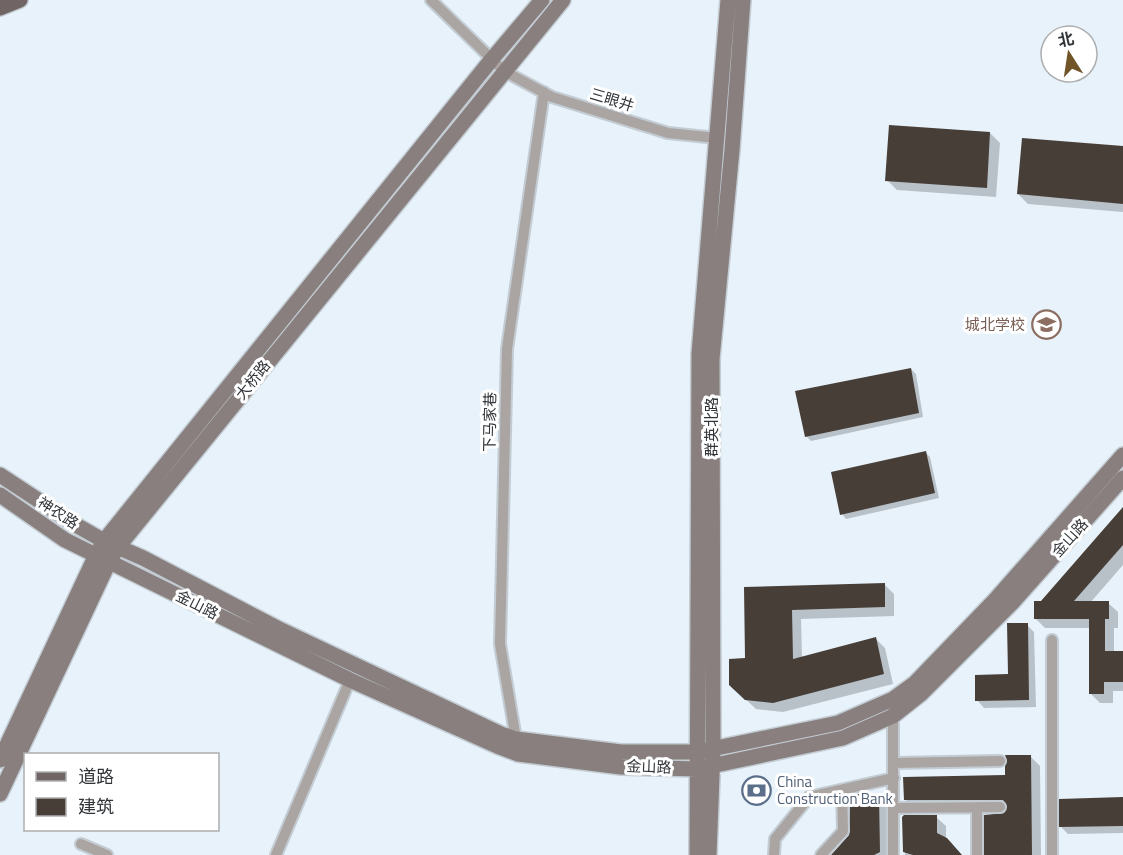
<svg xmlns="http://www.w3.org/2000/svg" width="1123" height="855" viewBox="0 0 1123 855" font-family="'Titillium Web','Noto Sans SC',sans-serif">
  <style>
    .shadow { fill: #0003 }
    .building { fill: #473e38 }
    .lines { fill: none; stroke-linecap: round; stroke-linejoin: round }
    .street-casing { stroke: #c3ccd3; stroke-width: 14 }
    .secondary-casing { stroke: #c3ccd3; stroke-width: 18 }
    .primary-casing { stroke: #c3ccd3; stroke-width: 18 }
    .street { stroke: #aaa4a3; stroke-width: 10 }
    .secondary { stroke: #887f7e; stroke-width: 15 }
    .primary { stroke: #706564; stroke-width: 15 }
    .labels { text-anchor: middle; stroke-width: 6; stroke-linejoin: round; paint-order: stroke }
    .street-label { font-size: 15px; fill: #313539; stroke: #fff }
    .education-label { font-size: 15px; fill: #785e54; stroke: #fff; text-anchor: end }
    .service-label { font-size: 15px; fill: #4e5e75; stroke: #fff; text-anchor: start }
  </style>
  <rect width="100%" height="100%" fill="#e7f2fa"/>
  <path class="shadow" d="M990,133l10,10 -4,54 -99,-7 -10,-10z
    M1123,148v64l-95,-8 -10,-10z
    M911,369l5,5 7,43 -112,24 -5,-5z
    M925,452l5,5 9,41 -93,21 -4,-5z
    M1123,509v56l-33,38h18l10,9v16h-4v24h9v39h-10v12h-13l-9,-9 -1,-66h-45l-10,-10 6,-16z
    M884,584l10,10v22l-93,3 1,39 73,-20 10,10 8,36 -110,28 -27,-3 -16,-15 7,-35 -1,-71z
    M1027,625l7,7 2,75 -52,1 -7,-8 32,-24z
    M1031,757l9,9 1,89h-55l22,-46 -93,1 -9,-10 100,-23z
    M879,797l9,9 1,49h-56l17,-19z
    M1123,799v34l-55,1 -7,-7z
    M936,817l10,9v13l14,16h-55l-2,-37z"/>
  <path class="building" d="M889,125l101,7 -3,56 -102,-7z
    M1022,138l101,8v58l-106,-10z
    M911,368l8,45 -114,24 -10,-46z
    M926,451l9,42 -95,22 -9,-43z
    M1123,507v38l-49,56h35v18h-4v32h18v31h-19v12h-15v-75h-55v-18h7z
    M885,583v24l-93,3 1,49 83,-22 8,37 -111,29 -28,-3 -16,-15v-26l16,-1 -1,-71z
    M1007,623h21l1,77 -54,1v-26l33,-1z
    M1005,755h26l1,100h-48v-40l20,-2 3,-7 -4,-6h-99l-1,-23 102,-2v-9l2,-5z
    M856,794l23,1 1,57 -6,3h-43l18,-20 1,-39z
    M1123,797v29l-64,1v-28z
    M904,815h33v18l10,5 15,17h-49l-10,-3 -1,-35z"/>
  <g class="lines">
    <defs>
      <path id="street" d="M431,0l73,71 48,26 116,36 49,5
        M517,745l-17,-101 7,-295 37,-257
        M894,763l106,-2
        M977,807v48
        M894,808l106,-1
        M81,844l26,11
        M276,855l74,-175
        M774,855l1,-16 34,-42 85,-19
        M821,855l22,-24 -1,-41
        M893,855v-144
        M1052,855v-215"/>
      <path id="secondary" d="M0,475l76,50 28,16 39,17 134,70 224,106 15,5 105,13h76l141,-29 55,-24 22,-16 80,-83 128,-145
        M0,495l65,45 285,140 147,66 21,8 103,13 76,2 146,-31 50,-22 29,-23 90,-90 111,-125
        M0,760l96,-205 8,-14 388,-482 50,-59
        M0,794l109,-232 9,-15 445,-547
        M697,855l2,-501 29,-354
        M709,855l4,-105 -1,-391 20,-209 11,-150"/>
      <path id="primary" d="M0,8l20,-8"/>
    </defs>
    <use href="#street" class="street-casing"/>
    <use href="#secondary" class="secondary-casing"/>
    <use href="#primary" class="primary-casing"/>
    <use href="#street" class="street"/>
    <use href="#secondary" class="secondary"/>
    <use href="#primary" class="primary"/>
  </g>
  <defs>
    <symbol id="school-ring" viewBox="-11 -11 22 22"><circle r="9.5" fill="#fff" stroke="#8d6e63" stroke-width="1.5"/><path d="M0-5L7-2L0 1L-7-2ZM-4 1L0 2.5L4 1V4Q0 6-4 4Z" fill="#8d6e63"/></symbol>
    <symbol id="bank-ring" viewBox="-11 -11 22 22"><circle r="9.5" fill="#fff" stroke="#5c6f8a" stroke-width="1.5"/><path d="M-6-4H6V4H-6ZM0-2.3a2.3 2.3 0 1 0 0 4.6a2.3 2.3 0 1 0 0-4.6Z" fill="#5c6f8a"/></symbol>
  </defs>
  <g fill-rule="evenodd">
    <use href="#school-ring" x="1030" y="308" width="33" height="33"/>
    <use href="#bank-ring" x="740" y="774" width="33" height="33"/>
  </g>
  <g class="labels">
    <g class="street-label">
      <text transform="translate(612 100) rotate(17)" y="5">三眼井</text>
      <text transform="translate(253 380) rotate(-51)" y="5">大桥路</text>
      <text transform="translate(490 422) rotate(-89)" y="5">下马家巷</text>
      <text transform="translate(712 427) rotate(-90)" y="5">群英北路</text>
      <text transform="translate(58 513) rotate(33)" y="5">神农路</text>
      <text transform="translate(1070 538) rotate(-48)" y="5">金山路</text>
      <text transform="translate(197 605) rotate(27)" y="5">金山路</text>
      <text transform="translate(649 767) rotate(2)" y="5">金山路</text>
    </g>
    <g class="education-label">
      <text x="1025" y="330">城北学校</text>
    </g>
    <g class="service-label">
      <text x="777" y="787">China<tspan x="777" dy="17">Construction Bank</tspan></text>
    </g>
  </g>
  <rect x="24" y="753" width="195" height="78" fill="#ffffff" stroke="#adaeb0" stroke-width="1.5"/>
  <rect x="36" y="772" width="30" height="9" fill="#706564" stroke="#adaeb0" stroke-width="1.5"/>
  <text x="78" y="783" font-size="18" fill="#313539">道路</text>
  <rect x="36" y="798" width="30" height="18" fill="#473e38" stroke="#adaeb0" stroke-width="1.5"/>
  <text x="78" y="813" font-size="18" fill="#313539">建筑</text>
  <g transform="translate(1069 54) rotate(348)"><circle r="28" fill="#ffffff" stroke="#adaeb0" stroke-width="1.5"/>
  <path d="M0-4.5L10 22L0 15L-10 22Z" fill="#715427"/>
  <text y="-9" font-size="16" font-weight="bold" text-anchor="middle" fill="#313539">北</text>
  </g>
</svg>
